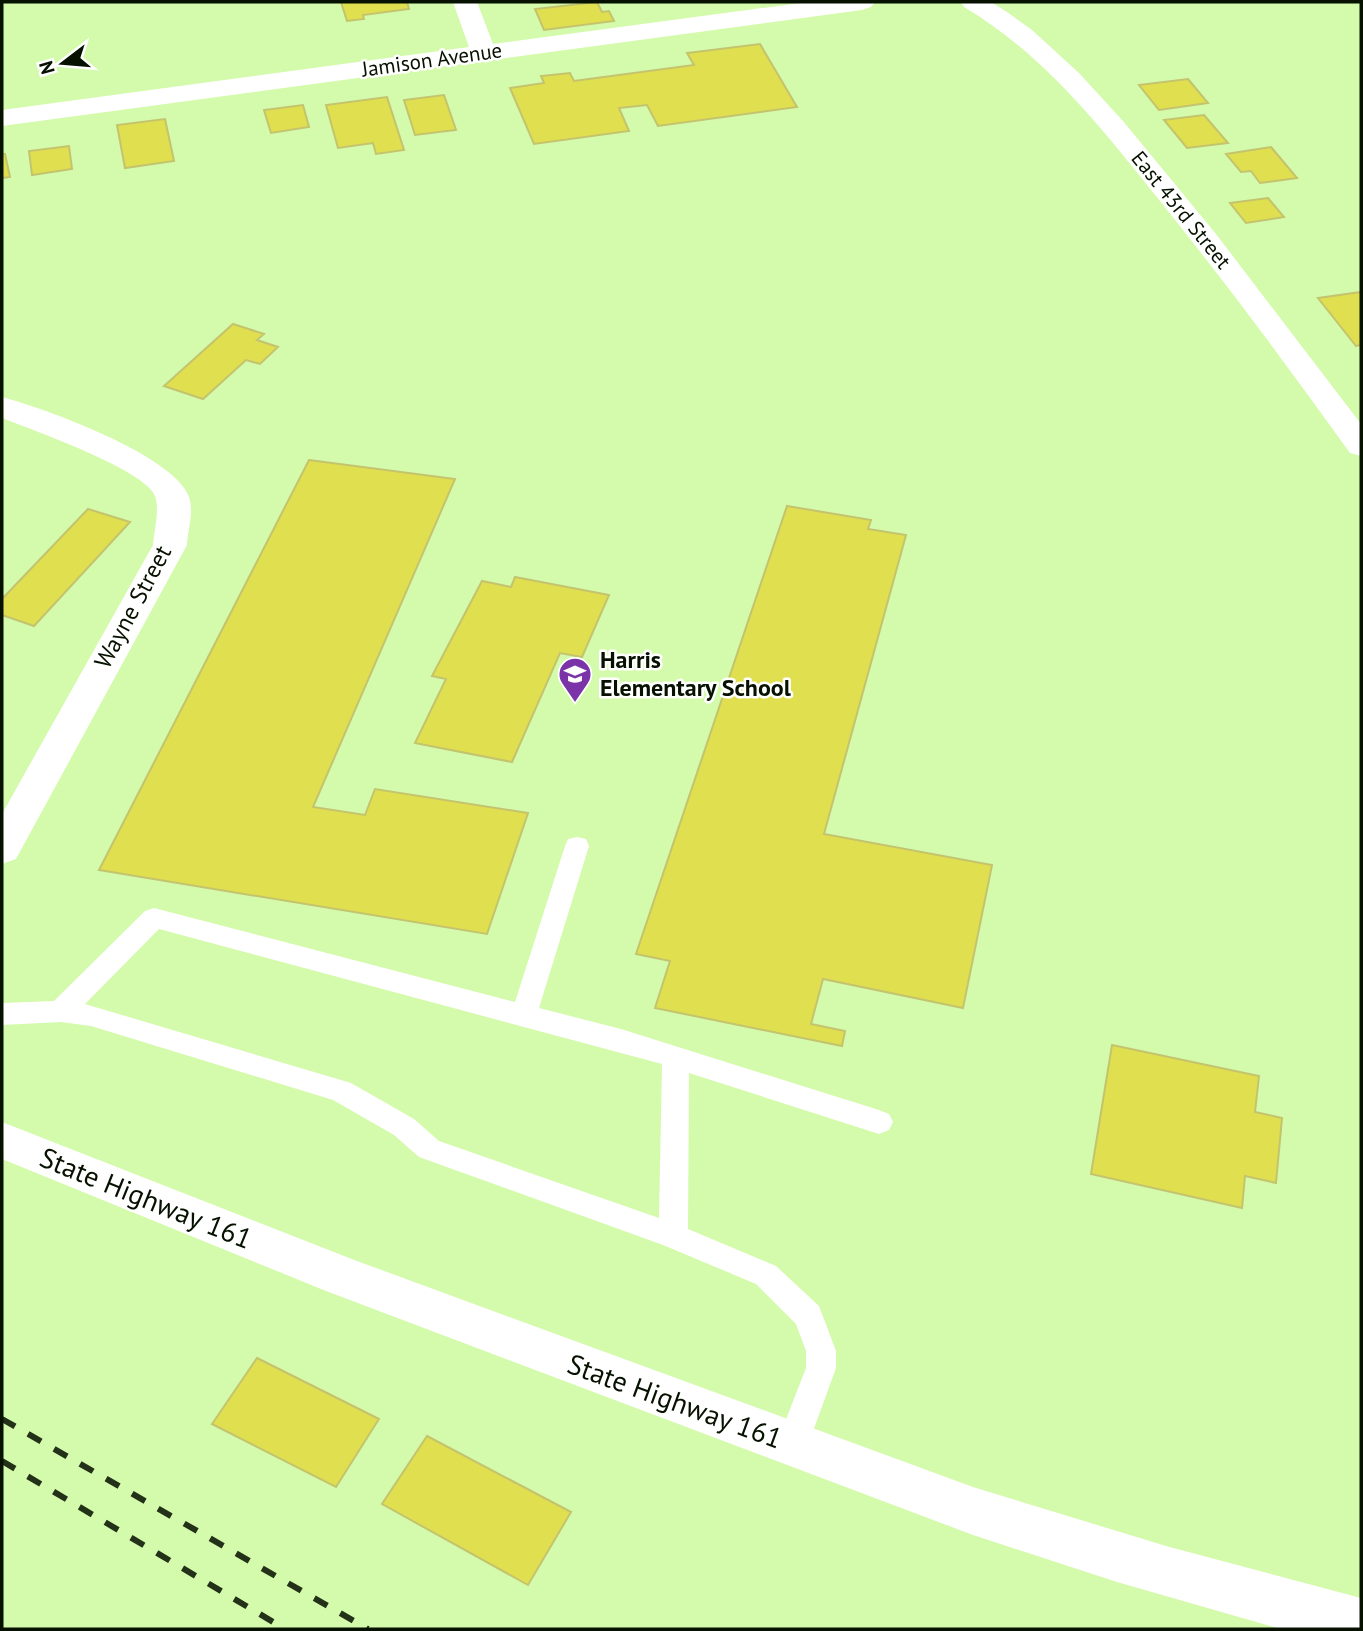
<svg xmlns="http://www.w3.org/2000/svg" width="1363" height="1631" viewBox="0 0 1363 1631" font-family="'PT Sans',sans-serif">
  <style>
    .building { fill: #e0df50; stroke: #c3c46d; stroke-width: 2 }
    .lines { fill: none; stroke-linecap: round; stroke-linejoin: round }
    .service { fill: #fff; fill-rule: evenodd }
    .minor { fill: #fff; fill-rule: evenodd }
    .secondary { fill: #fff; fill-rule: evenodd }
    .rail { stroke: #223118; stroke-width: 6; stroke-dasharray: 15 15; stroke-linecap: butt }
    .labels { text-anchor: middle; stroke-width: 5; stroke-linejoin: round; paint-order: stroke }
    .far-street-label { font-size: 21px; fill: #061100; stroke: #fff }
    .street-label { font-size: 24px; fill: #061100; stroke: #fff }
    .poi-label { font-size: 24px; font-weight: bold; fill: #061100; stroke: #fff; text-anchor: start }
    .near-street-label { font-size: 28px; fill: #061100; stroke: #fff }
  </style>
  <rect width="100%" height="100%" fill="#d4faab"/>
  <path class="building" d="M341,2h66l2,7 -46,6 1,4 -17,2z
    M597,2l5,10 7,-1 5,10 -70,9 -9,-21z
    M760,44l37,63 -139,19 -11,-21 -28,3 10,23 -95,13 -24,-56 34,-5 -3,-7 29,-3 4,8 120,-16 -7,-12z
    M1188,79l20,24 -49,7 -20,-25z
    M444,95l12,35 -41,5 -11,-35z
    M387,97l17,53 -28,4 -3,-11 -35,5 -12,-43z
    M303,105l6,22 -38,6 -7,-23z
    M1204,115l24,28 -41,5 -23,-28z
    M165,119l9,42 -49,7 -8,-43z
    M69,146l3,23 -40,6 -3,-24z
    M1271,147l26,31 -37,5 -9,-12 -10,1 -15,-18z
    M2,154h3l5,23 -8,1z
    M1268,198l16,19 -38,6 -16,-20z
    M1361,292v53l-5,1 -38,-48z
    M233,324l31,10 -7,6 21,7 -18,17 -14,-4 -43,39 -39,-13z
    M309,460l146,19 -142,328 52,8 10,-26 153,24 -41,121 -388,-64z
    M787,506l84,14 -3,9 38,6 -82,299 168,31 -29,143 -140,-29 -12,45 34,7 -3,15 -187,-38 15,-47 -34,-7z
    M88,509l42,13 -96,104 -32,-11v-16z
    M515,577l94,18 -27,62 -22,-4 -48,109 -97,-19 31,-64 -14,-3 50,-95 29,6z
    M1112,1045l147,31 -4,36 27,6 -6,65 -31,-7 -3,32 -151,-34z
    M257,1358l122,61 -43,68 -124,-63z
    M427,1436l144,76 -43,73 -146,-81z"/>
  <g class="lines">
    <path class="service" d="M577,837l9,2 3,7 -50,162 82,21 258,81 10,4 4,8 -4,8 -10,4 -190,-61 -1,156 88,37 43,40 17,45v17l-28,77 -5,10 -11,5 -11,-5 -5,-10 30,-77v-17l-10,-27 -40,-40 -93,-39 -244,-88 -25,-22 -61,-35 -242,-74 -30,-4 -59,3v-22l52,-2 91,-90 9,-3 361,94 50,-156 3,-7zM159,929l503,135 -3,154 -220,-77 -25,-22 -63,-36 -266,-79z"/>
    <path class="minor" d="M453,2h24l16,42 315,-42h67l-4,5 -9,3 -860,116v-16l467,-63z
      M961,2h30l16,10 25,18 47,43 44,48 93,113 145,190v32l-11,-3c-61,-85 -124,-170 -190,-252 -58,-72 -115,-146 -196,-194z
      M2,397c42,11 172,58 187,100 5,14 -1,33 -2,48l-171,314 -14,5v-50l151,-269c1,-14 7,-35 2,-49 -9,-26 -125,-67 -153,-78z"/>
    <path class="secondary" d="M2,1122l355,139 616,226 193,59 195,52v31h-80l-164,-47 -144,-47 -647,-244 -324,-132z"/>
    <path class="rail" d="M2,1419l366,210
      M2,1461l283,168"/>
  </g>
  <defs>
    <symbol id="school-pin" viewBox="-11 -11 22 30"><path d="M0 17L-7.5 6A9.5 9.5 0 1 1 7.5 6Z" fill="#7a34a7" stroke="#fff"/><path d="M0-5L7-2L0 1L-7-2ZM-4 1L0 2.5L4 1V4Q0 6-4 4Z" fill="#fff"/></symbol>
  </defs>
  <g fill-rule="evenodd">
    <use href="#school-pin" x="556" y="655" width="38" height="52"/>
  </g>
  <g class="labels">
    <g class="far-street-label">
      <text transform="translate(432 60) rotate(-8)" y="7">Jamison Avenue</text>
      <text transform="translate(1181 210) rotate(51)" y="7">East 43rd Street</text>
    </g>
    <g class="street-label">
      <text transform="translate(133 607) rotate(-62)" y="8">Wayne Street</text>
    </g>
    <g class="poi-label">
      <text x="600" y="668">Harris<tspan x="600" dy="28">Elementary School</tspan></text>
    </g>
    <g class="near-street-label">
      <text transform="translate(146 1198) rotate(22)" y="10">State Highway 161</text>
      <text transform="translate(675 1401) rotate(20)" y="10">State Highway 161</text>
    </g>
  </g>
  <rect width="1363" height="1631" fill="none" stroke="#061100" stroke-width="7"/>
  <g transform="translate(63 63) rotate(254)" stroke="#ffffff" stroke-width="5" paint-order="stroke">
  <path d="M0-5L12 26L0 18L-12 26Z" fill="#061100"/>
  <text y="-10" font-size="19" font-weight="bold" text-anchor="middle" fill="#061100">N</text>
  </g>
</svg>
